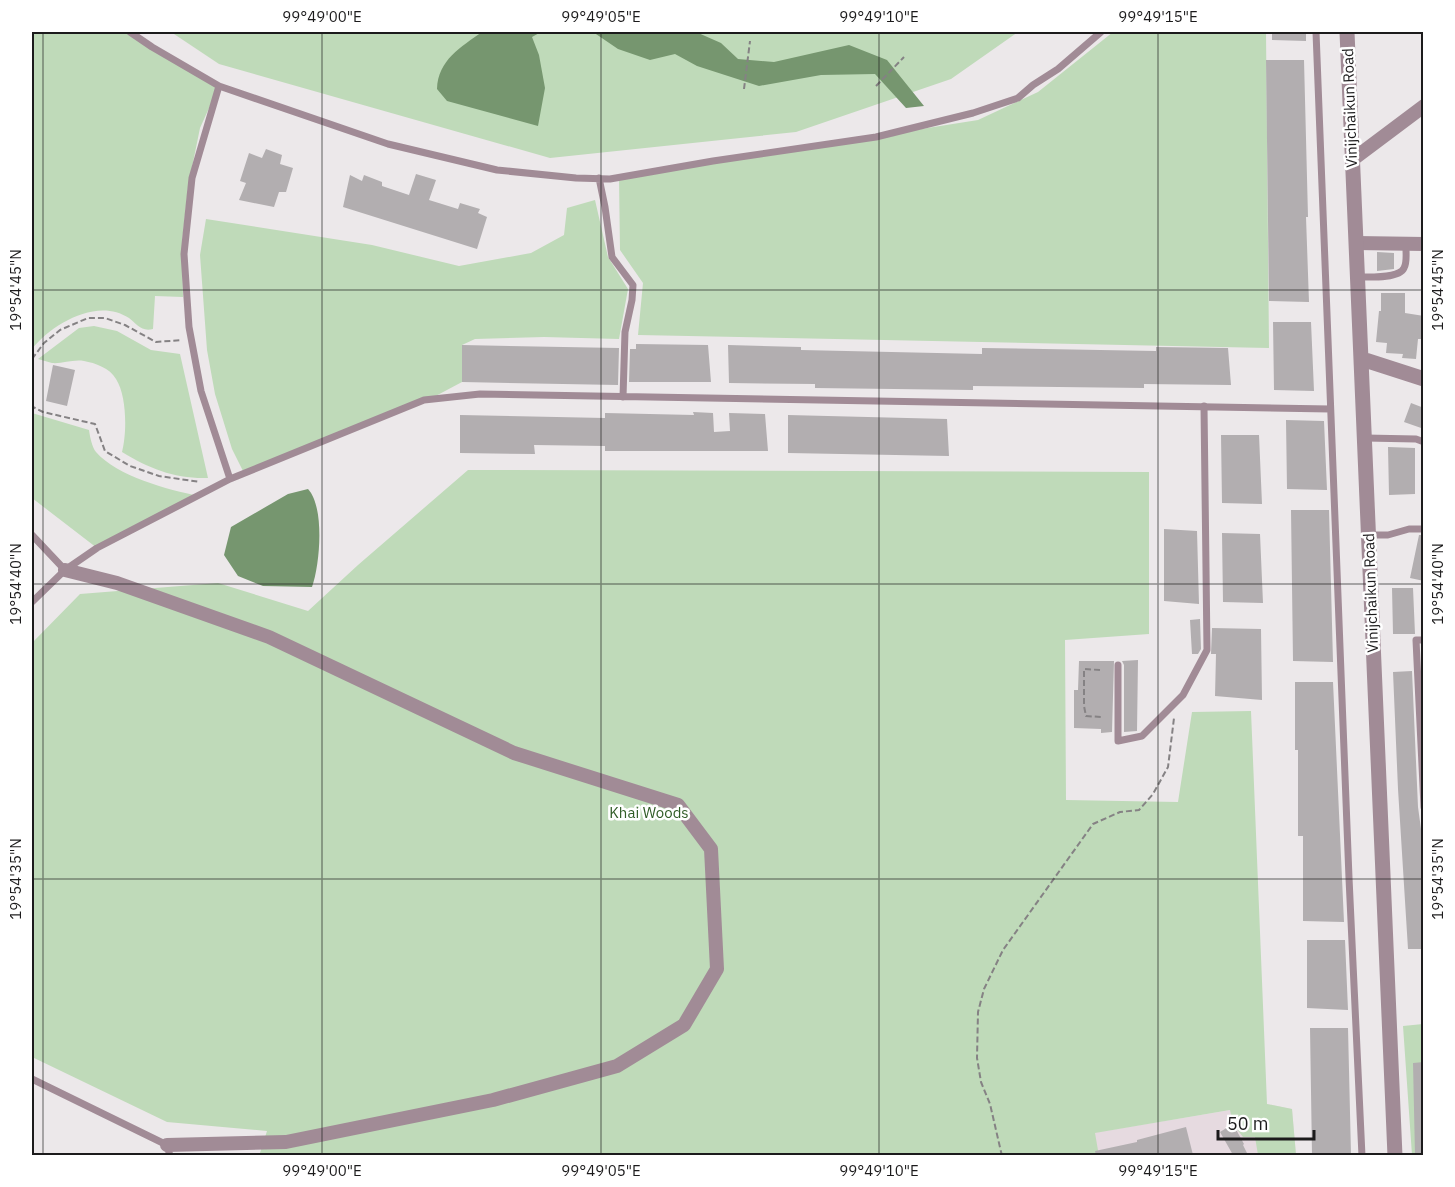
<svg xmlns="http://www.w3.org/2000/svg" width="1455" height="1187" viewBox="0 0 1455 1187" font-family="'IBM Plex Sans',sans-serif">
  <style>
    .built { fill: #e6dae0 }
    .green { fill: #bfdab9 }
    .water { fill: #76966f }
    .building { fill: #b2aeb0 }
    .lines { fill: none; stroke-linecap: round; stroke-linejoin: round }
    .path { stroke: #858284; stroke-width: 2; stroke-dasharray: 6 3; stroke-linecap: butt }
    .service { stroke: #a18b96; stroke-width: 7 }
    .minor { stroke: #a18b96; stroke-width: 14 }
    .tertiary { stroke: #a18b96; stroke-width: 15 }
    .ticks { fill: none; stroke: #1c1b1c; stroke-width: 1.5; stroke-opacity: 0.45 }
    .labels { text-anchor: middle; stroke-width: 5; stroke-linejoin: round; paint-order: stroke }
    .street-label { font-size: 15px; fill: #1c1b1c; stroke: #fff }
    .park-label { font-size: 15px; fill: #305c26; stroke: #fff }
    .neatline { fill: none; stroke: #1c1b1c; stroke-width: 2 }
    .ticks-label { font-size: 15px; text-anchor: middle; fill: #1c1b1c }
  </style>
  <rect width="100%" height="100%" fill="#ece8ea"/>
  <path class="built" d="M1267,1104l25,5 4,46 -281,1 5,-11z"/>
  <path class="green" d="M32,32h98l89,54 -19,42 -12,59 -6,55 1,55 -28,-1 -2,33c-12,3 -16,-5 -24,-11 -32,-21 -77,6 -97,31z
    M171,32h847l-67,47 -155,53 -246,26 -331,-94z
    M1113,32h153l3,316 -631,-13 5,-52 -23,-33 -1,-73 359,-57 60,-28z
    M595,200l13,57 20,32 -9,50 -75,-2 -69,2 -13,6v37l-32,17 -186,74 -12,-24 -17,-55 -8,-44 -7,-95 6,-36 166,26 87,21 72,-13 33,-18 3,-27z
    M94,326l23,5 34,19 29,4 28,124c-33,1 -58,-9 -86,-26 5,-19 5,-56 -6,-73 -6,-11 -21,-16 -32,-18 -11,-2 -22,3 -32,2 -5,-1 -9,-3 -14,-4l41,-31z
    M32,413l57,17c1,7 3,17 7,22 21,24 72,38 103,44l-102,52 -65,-50z
    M468,470l681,2v162l-84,6 1,160 112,2 14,-90 59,-1 16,393 25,5 4,46h-38l-3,-18h-12l-10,-13 -3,-14 -135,23 4,23h-840l8,-25 -100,-9 -135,-65v-414l48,-49 138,-11 90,28 50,-46z
    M1423,1024v131h-11l-9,-129z"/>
  <path class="water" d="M482,32h59l-9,5 7,18 6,33 -7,38 -91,-25 -10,-12c1,-29 24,-42 45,-57z
    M593,32h103l25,11 17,16 36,3 75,-17 38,15 37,46 -18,2 -31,-34 -54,1 -62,11 -62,-20 -22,-12 -25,6 -32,-11z
    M308,489c17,18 12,76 4,98l-49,-1 -25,-10 -14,-21 7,-28 57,-33z"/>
  <path class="building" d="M1272,32h34v9l-34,-1z
    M1266,60h38l4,157h-2l3,85 -40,-1z
    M266,149l16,6 -2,9 13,4 -7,24h-7l-5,15 -35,-7 7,-17 -6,-2 9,-28 13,5z
    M416,174l20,6 -7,20 29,9 2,-6 20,6 -2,4 9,4 -10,32 -134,-42 7,-32 12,6 2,-6 18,7v4l27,9z
    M1377,252l17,1v16l-17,2z
    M1381,293h24v20l19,3v23h-6l-2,20 -14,-1 1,-4 -17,-1 1,-10 -11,-1 3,-31h2z
    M1273,322h38l3,69 -40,-1z
    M636,344l72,1 3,37h-82l1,-33h6z
    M462,345l157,3 -1,37 -156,-3z
    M728,345l73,2v3l181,4v-6l174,3v-4l72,1 3,37 -87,-1v4l-171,-2v4l-158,-2v-4l-86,-1z
    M53,365l22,5 -8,36 -21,-5z
    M1411,403l13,5v21l-20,-7z
    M693,412l20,1 1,19 16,-1 -1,-18 36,1 3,37h-163v-5l-71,-1 1,9 -75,-1v-38l145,3v-5l89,2z
    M788,415l159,4 2,37 -161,-3z
    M1286,420l38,1 3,69 -40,-1z
    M1221,435h38l3,69 -40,-1z
    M1388,447l27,1v46l-26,1z
    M1291,510h38l4,152 -40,-1z
    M1164,529l33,2 2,73 -35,-3z
    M1222,533l38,1 3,69 -40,-1z
    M1419,535h5v46l-14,-3z
    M1392,588h21l2,46h-22z
    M1200,619l1,30 -3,5h-6l-2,-34z
    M1212,628l49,1 1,71 -47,-4 1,-42h-5z
    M1138,660l-1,71 -13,1v-67l-2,-4z
    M1079,661h35l-2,71 -11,1v-4l-27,-1v-38h4z
    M1412,671l6,136 6,44v16h-2l2,82h-16l-10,-160 -5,-117z
    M1295,682h38l11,240 -41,-1v-85h-5v-86h-3z
    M1307,940h38l3,70 -41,-2z
    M1310,1028h38l3,127h-39z
    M1424,1062v93h-9l-2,-92z
    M1233,1124l11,20 -1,1 5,10h-15l-13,-23z
    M1186,1127l7,28h-97l-1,-4 42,-9v-2z"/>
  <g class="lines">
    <path class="path" d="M876,86l28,-29
      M744,89l6,-48
      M32,359l12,-16 16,-13 28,-12h17l20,7 31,17 26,-2
      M32,404l1,3 10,5 52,12 10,27 25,15 29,10 41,6
      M1100,670l-16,-1v37l2,10 15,1
      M1002,1156l-12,-52 -9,-22 -4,-24 1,-46 6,-23 19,-39 90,-126 27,-12 19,-2 14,-16 15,-27 6,-49"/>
    <path class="service" d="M130,32l22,15 67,39 169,58 109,26 79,8 34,1 103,-18 163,-24 97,-24 45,-15 15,-13 25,-16 43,-37
      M1316,32l33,846 13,278
      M219,86l-27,92 -8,76 5,73 12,64 29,88
      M599,178l6,29 7,50 21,28 -1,15 -7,32 -2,65
      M1357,277c11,0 42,2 47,-9 3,-5 2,-13 2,-19
      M1365,438l51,1 8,3
      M32,535l33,35
      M1369,535h19l21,-6h15
      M32,602l33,-32 32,-22 133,-69 194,-79 56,-6 850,15
      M1424,640h-8l8,167
      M1118,665v76l24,-5 41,-41 24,-45 -3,-244
      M32,1079l135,66 3,11"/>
    <path class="minor" d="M1352,160l72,-54
      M1356,243l68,1
      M65,570l52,13 152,54 245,116 164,52 33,44 6,120 -33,56 -67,41 -124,34 -207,42 -119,3"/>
    <path class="tertiary" d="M1347,32l48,1124
      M1362,359l62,20"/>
  </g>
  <path class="ticks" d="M43,32v1124M322,32v1124M601,32v1124M879,32v1124M1158,32v1124M32,290h1392M32,584h1392M32,879h1392"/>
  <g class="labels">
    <g class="street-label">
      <text transform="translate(1350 108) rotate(-92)" y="5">Vinijchaikun Road</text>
      <text transform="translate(1371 593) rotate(-92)" y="5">Vinijchaikun Road</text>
    </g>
    <g class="park-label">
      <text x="649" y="818">Khai Woods</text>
    </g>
  </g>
  <rect width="1455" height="1187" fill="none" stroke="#ffffff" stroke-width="66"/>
  <path d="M1218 1130v9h96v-9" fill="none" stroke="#1c1b1c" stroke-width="3"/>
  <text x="1227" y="1130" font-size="18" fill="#1c1b1c" stroke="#ffffff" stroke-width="4.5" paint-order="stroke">50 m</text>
  <rect x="33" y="33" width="1389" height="1121" class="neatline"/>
  <g class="ticks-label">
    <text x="322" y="22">99°49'00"E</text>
    <text x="601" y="22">99°49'05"E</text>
    <text x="879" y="22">99°49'10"E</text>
    <text x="1158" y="22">99°49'15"E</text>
    <text transform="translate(16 290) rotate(-90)" y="5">19°54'45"N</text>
    <text transform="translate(1438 290) rotate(-90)" y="5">19°54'45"N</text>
    <text transform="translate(16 584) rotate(-90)" y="5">19°54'40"N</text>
    <text transform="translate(1438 584) rotate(-90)" y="5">19°54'40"N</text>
    <text transform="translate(16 879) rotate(-90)" y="5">19°54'35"N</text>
    <text transform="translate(1438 879) rotate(-90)" y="5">19°54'35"N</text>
    <text x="322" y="1176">99°49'00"E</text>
    <text x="601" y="1176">99°49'05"E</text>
    <text x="879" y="1176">99°49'10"E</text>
    <text x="1158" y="1176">99°49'15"E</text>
  </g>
</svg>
